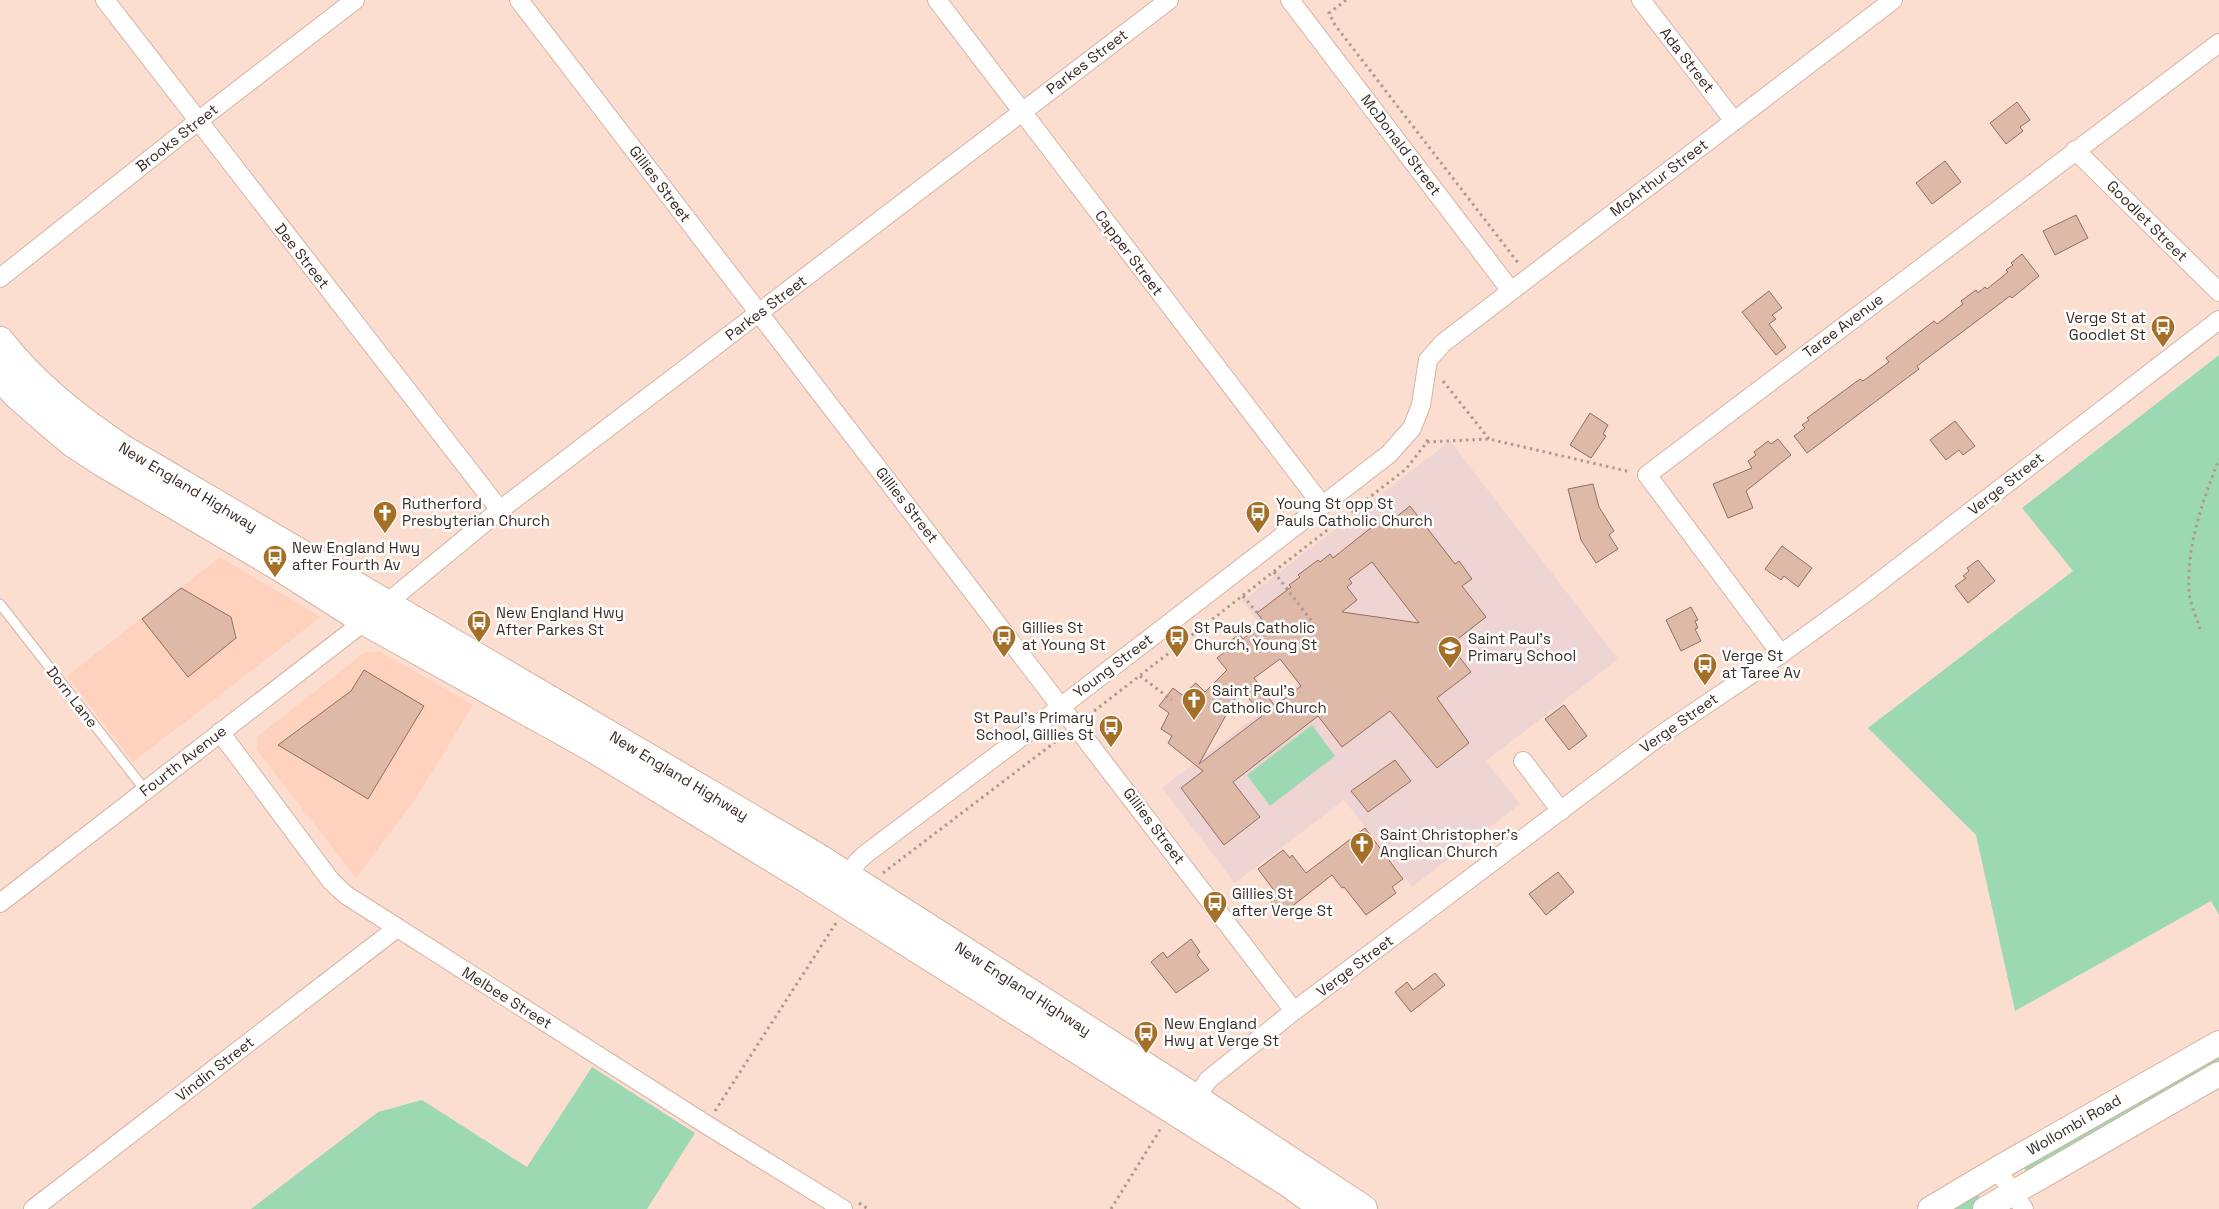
<svg xmlns="http://www.w3.org/2000/svg" width="2219" height="1209" viewBox="0 0 2219 1209" font-family="'Space Grotesk',sans-serif">
  <style>
    .built { fill: #ffd2bd }
    .education { fill: #efd4d4 }
    .green { fill: #9cd8b2 }
    .building { fill: #deb9a8; stroke: #906f60; fill-rule: evenodd }
    .lines { fill: none; stroke-linecap: round; stroke-linejoin: round }
    .service-casing { stroke: #d6b2a1; stroke-width: 11 }
    .minor-casing { stroke: #d6b2a1; stroke-width: 20 }
    .secondary-casing { stroke: #d6b2a1; stroke-width: 26 }
    .trunk-casing { stroke: #d6b2a1; stroke-width: 30 }
    .path { stroke: #b0998d; stroke-width: 3; stroke-dasharray: 2.5 4; stroke-linecap: butt }
    .service { stroke: #fff; stroke-width: 9 }
    .minor { stroke: #fff; stroke-width: 18 }
    .secondary { stroke: #fff; stroke-width: 24 }
    .trunk { stroke: #fff; stroke-width: 28 }
    .labels { text-anchor: middle; stroke-width: 5; stroke-linejoin: round; paint-order: stroke }
    .street-label { font-size: 15px; fill: #3a2c25; stroke: #fff }
    .poi-label { font-size: 15px; fill: #3a2c25; stroke: #fff; text-anchor: start }
  </style>
  <rect width="100%" height="100%" fill="#fcded0"/>
  <path class="built" d="M220,557l101,60 -188,145 -66,-86z
    M365,652h16l92,53 -57,93 -60,80 -100,-129 2,-13z"/>
  <path class="education" d="M1450,441l168,218 -132,102 34,43 -108,83 -68,-87 -109,83 -73,-95 141,-108 -61,-79z"/>
  <path class="green" d="M2219,355v560l-8,-14 -196,110 -39,-176 -108,-107 205,-157 -51,-63z
    M1312,725l23,31 -65,50 -23,-31z
    M2219,1050v17l-192,106 -5,-8z
    M592,1067l103,66 -48,76h-396l127,-97 44,-12 105,67z
    M1977,1193l4,6 -9,10h-30z"/>
  <path class="building" d="M2017,102l13,18 -10,7 3,4 -17,13 -16,-21z
    M1945,161l16,21 -29,22 -16,-21z
    M2076,215l12,23 -33,17 -12,-24z
    M2022,254l17,22 -27,22 -2,-2 -93,70 2,3 -112,84 -13,-17 11,-8 -3,-3 7,-5 -2,-2 53,-39 3,2 26,-19 -3,-4 48,-37 3,3 26,-20 -2,-3 15,-11 2,3 7,-6 2,2 21,-17 -2,-2 7,-5 -2,-2z
    M1769,291l13,17 -10,7 4,4 -7,5 17,23 -10,8 -34,-43z
    M1590,413l18,12 -5,9 3,2 -15,22 -21,-13z
    M1955,421l20,25 -12,9 -4,-5 -13,10 -16,-20z
    M1778,439l13,16 -45,36 7,17 -25,10 -15,-34 39,-16 -4,-7 8,-6 -2,-3 14,-11 3,3z
    M1593,484l6,23 15,24 -5,4 9,14 -22,14 -15,-23 -13,-51z
    M1410,506l45,58 4,-3 13,18 -10,7 24,31 -36,28 21,27 -34,26 32,45 -32,25 -47,-57 -48,36 -24,-31 -85,66 27,35 -36,28 -43,-57 22,-17 -35,-28 4,-7 -11,-7 8,-16 -10,-7 14,-18 9,7 14,-12 9,9 22,-22 -10,-12 14,-11 -3,-4 11,-9 4,5 21,-17 -7,-9 34,-26 -2,-2 11,-8 -2,-2 20,-15 2,2 10,-8 3,4 49,-39 4,6zM1372,562l47,61 -77,-11 15,-12 -10,-13 5,-4 -3,-4zM1280,659l21,27 -26,20 -21,-28zM1241,688l21,28 -63,48z
    M1782,546l30,22 -14,19 -14,-11 -3,4 -16,-11z
    M1978,560l17,21 -27,22 -13,-17 11,-8 -3,-2 6,-5 -2,-3z
    M181,588l50,29 5,21 -48,39 -46,-58z
    M1691,607l7,13 -3,1 3,7 -3,1 6,12 -20,10 -15,-31z
    M364,670l60,36 -56,93 -90,-54 73,-54z
    M1564,705l23,31 -18,14 -24,-31z
    M1395,760l16,21 -43,31 -17,-21z
    M1365,828l38,51 -11,8 4,6 -30,22 -22,-28 -2,1 -10,-13 -51,40 -15,-20 7,-6 -15,-20 25,-19 7,8 2,-3 14,18z
    M1558,872l16,20 -28,23 -17,-21z
    M1191,939l9,13 -3,3 12,15 -33,23 -25,-31 12,-10 4,6z
    M1435,973l10,12 -34,27 -16,-20 12,-10 6,8z"/>
  <g class="lines">
    <defs>
      <path id="service" d="M0,604l145,186"/>
      <path id="minor" d="M105,0l395,510
        M519,0l775,1011
        M937,0l385,505
        M1290,0l221,291
        M1641,0l93,121
        M2075,150l144,142
        M0,278l198,-157 157,-121
        M1781,654l-134,-179 572,-432
        M220,732l111,149 15,14 361,230 136,84
        M1523,761l38,50
        M842,884l16,-23 9,-8 165,-124 357,-275 23,-26 9,-23 7,-45 15,-17 450,-343
        M0,903l365,-282 135,-111 669,-510
        M1196,1099l12,-19 86,-69 371,-279 116,-78 80,-58 358,-276
        M1997,1169l27,40
        M33,1209l364,-281"/>
      <path id="secondary" d="M1930,1209l67,-40 222,-126
        M1985,1209l234,-135"/>
      <path id="trunk" d="M0,341c34,44 76,76 121,107l696,409 379,242 167,110
        M0,375l16,19 32,28 25,21 29,19 178,105 85,54 228,127 211,129 485,306 36,26"/>
    </defs>
    <use href="#service" class="service-casing"/>
    <use href="#minor" class="minor-casing"/>
    <use href="#secondary" class="secondary-casing"/>
    <use href="#trunk" class="trunk-casing"/>
    <path class="path" d="M1346,0l-17,13 6,12 184,239
      M1443,381l46,58
      M1427,442l62,-3 142,33
      M1274,572l43,56
      M1243,596l17,20
      M1306,623l5,-4
      M2200,629c-3,-11 -10,-25 -11,-37 -3,-45 14,-92 30,-133
      M1140,676l32,24
      M1089,715l317,-246 21,-27 2,-6
      M883,873l180,-137
      M715,1111l121,-188
      M859,1203l9,6
      M1111,1209l50,-81"/>
    <use href="#service" class="service"/>
    <use href="#minor" class="minor"/>
    <use href="#secondary" class="secondary"/>
    <use href="#trunk" class="trunk"/>
  </g>
  <defs>
    <symbol id="bus-pin" viewBox="-11 -11 22 30"><path d="M0 17L-7.5 6A9.5 9.5 0 1 1 7.5 6Z" fill="#a46f28" stroke="#fff"/><path d="M-5-6H5V4H4V6H2V4H-2V6H-4V4H-5ZM-3.5-4V0h7V-4ZM-3.5 1.2v1.5H-2V1.2ZM2 1.2v1.5H3.5V1.2Z" fill="#fff"/></symbol>
    <symbol id="church-pin" viewBox="-11 -11 22 30"><path d="M0 17L-7.5 6A9.5 9.5 0 1 1 7.5 6Z" fill="#a46f28" stroke="#fff"/><path d="M-1.2-6h2.4v3.5h3.3v2.4h-3.3V6h-2.4V-.1h-3.3v-2.4h3.3Z" fill="#fff"/></symbol>
    <symbol id="school-pin" viewBox="-11 -11 22 30"><path d="M0 17L-7.5 6A9.5 9.5 0 1 1 7.5 6Z" fill="#a46f28" stroke="#fff"/><path d="M0-5L7-2L0 1L-7-2ZM-4 1L0 2.5L4 1V4Q0 6-4 4Z" fill="#fff"/></symbol>
  </defs>
  <g fill-rule="evenodd">
    <use href="#bus-pin" x="2149" y="313" width="28" height="38"/>
    <use href="#church-pin" x="371" y="499" width="28" height="38"/>
    <use href="#bus-pin" x="1244" y="499" width="28" height="38"/>
    <use href="#bus-pin" x="261" y="543" width="28" height="38"/>
    <use href="#bus-pin" x="465" y="608" width="28" height="38"/>
    <use href="#bus-pin" x="990" y="623" width="28" height="38"/>
    <use href="#bus-pin" x="1163" y="623" width="28" height="38"/>
    <use href="#school-pin" x="1436" y="634" width="28" height="38"/>
    <use href="#bus-pin" x="1691" y="651" width="28" height="38"/>
    <use href="#church-pin" x="1180" y="686" width="28" height="38"/>
    <use href="#bus-pin" x="1097" y="713" width="28" height="38"/>
    <use href="#church-pin" x="1348" y="830" width="28" height="38"/>
    <use href="#bus-pin" x="1201" y="889" width="28" height="38"/>
    <use href="#bus-pin" x="1132" y="1019" width="28" height="38"/>
  </g>
  <g class="labels">
    <g class="street-label">
      <text transform="translate(1687 60) rotate(52)" y="5">Ada Street</text>
      <text transform="translate(1087 62) rotate(-37)" y="5">Parkes Street</text>
      <text transform="translate(177 138) rotate(-38)" y="5">Brooks Street</text>
      <text transform="translate(1401 145) rotate(53)" y="5">McDonald Street</text>
      <text transform="translate(1659 178) rotate(-37)" y="5">McArthur Street</text>
      <text transform="translate(660 184) rotate(53)" y="5">Gillies Street</text>
      <text transform="translate(2147 221) rotate(45)" y="5">Goodlet Street</text>
      <text transform="translate(1129 253) rotate(53)" y="5">Capper Street</text>
      <text transform="translate(302 256) rotate(52)" y="5">Dee Street</text>
      <text transform="translate(766 308) rotate(-37)" y="5">Parkes Street</text>
      <text transform="translate(1843 326) rotate(-37)" y="5">Taree Avenue</text>
      <text transform="translate(2006 484) rotate(-38)" y="5">Verge Street</text>
      <text transform="translate(188 487) rotate(31)" y="5">New England Highway</text>
      <text transform="translate(907 505) rotate(52)" y="5">Gillies Street</text>
      <text transform="translate(1113 666) rotate(-37)" y="5">Young Street</text>
      <text transform="translate(72 697) rotate(52)" y="5">Dorn Lane</text>
      <text transform="translate(1679 723) rotate(-35)" y="5">Verge Street</text>
      <text transform="translate(183 761) rotate(-38)" y="5">Fourth Avenue</text>
      <text transform="translate(679 776) rotate(31)" y="5">New England Highway</text>
      <text transform="translate(1154 826) rotate(53)" y="5">Gillies Street</text>
      <text transform="translate(1355 966) rotate(-37)" y="5">Verge Street</text>
      <text transform="translate(1023 989) rotate(33)" y="5">New England Highway</text>
      <text transform="translate(507 998) rotate(32)" y="5">Melbee Street</text>
      <text transform="translate(215 1069) rotate(-38)" y="5">Vindin Street</text>
      <text transform="translate(2074 1125) rotate(-30)" y="5">Wollombi Road</text>
    </g>
    <g class="poi-label">
      <text x="2146" y="323" text-anchor="end">Verge St at<tspan x="2146" dy="17">Goodlet St</tspan></text>
      <text x="402" y="509">Rutherford<tspan x="402" dy="17">Presbyterian Church</tspan></text>
      <text x="1276" y="509">Young St opp St<tspan x="1276" dy="17">Pauls Catholic Church</tspan></text>
      <text x="292" y="553">New England Hwy<tspan x="292" dy="17">after Fourth Av</tspan></text>
      <text x="496" y="618">New England Hwy<tspan x="496" dy="17">After Parkes St</tspan></text>
      <text x="1022" y="633">Gillies St<tspan x="1022" dy="17">at Young St</tspan></text>
      <text x="1194" y="633">St Pauls Catholic<tspan x="1194" dy="17">Church, Young St</tspan></text>
      <text x="1468" y="644">Saint Paul's<tspan x="1468" dy="17">Primary School</tspan></text>
      <text x="1722" y="661">Verge St<tspan x="1722" dy="17">at Taree Av</tspan></text>
      <text x="1212" y="696">Saint Paul's<tspan x="1212" dy="17">Catholic Church</tspan></text>
      <text x="1094" y="723" text-anchor="end">St Paul's Primary<tspan x="1094" dy="17">School, Gillies St</tspan></text>
      <text x="1380" y="840">Saint Christopher's<tspan x="1380" dy="17">Anglican Church</tspan></text>
      <text x="1232" y="899">Gillies St<tspan x="1232" dy="17">after Verge St</tspan></text>
      <text x="1164" y="1029">New England<tspan x="1164" dy="17">Hwy at Verge St</tspan></text>
    </g>
  </g>
</svg>
